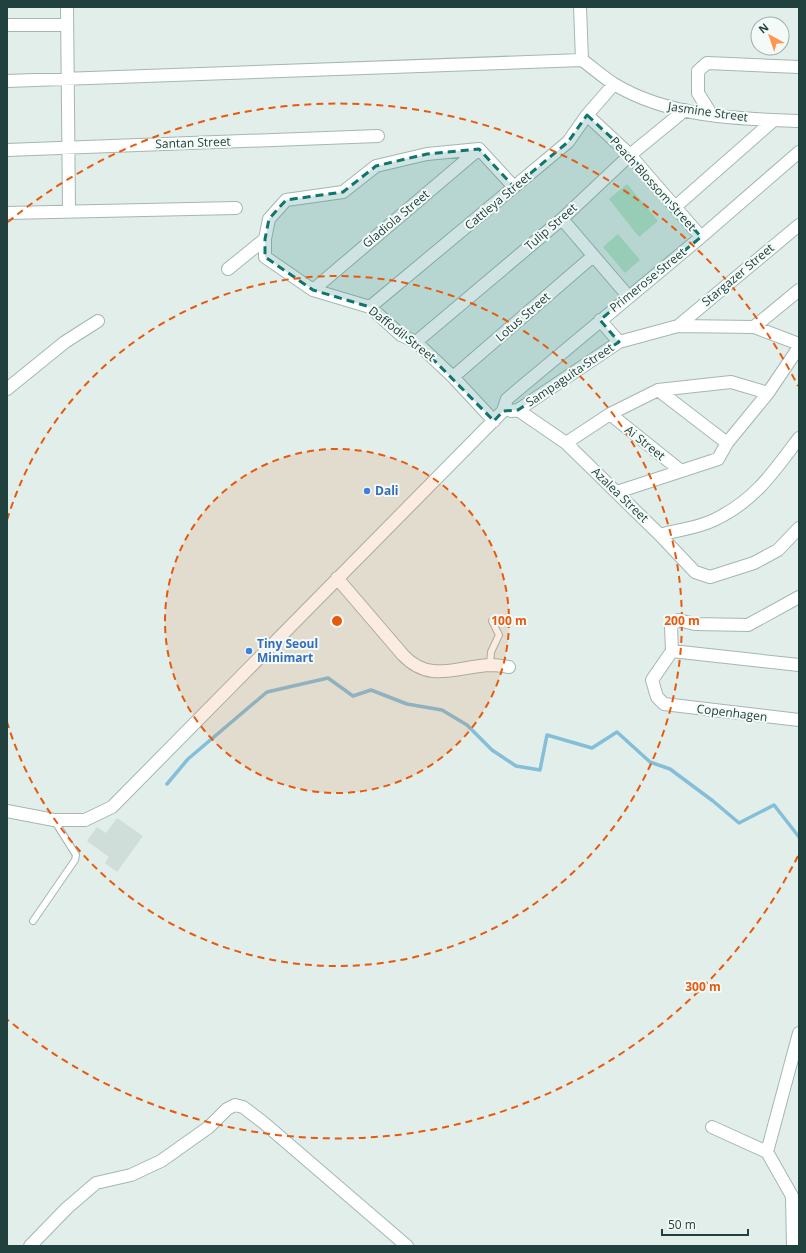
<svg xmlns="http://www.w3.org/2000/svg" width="806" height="1253" viewBox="0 0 806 1253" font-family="'Open Sans',sans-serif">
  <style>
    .built { fill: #d0deda }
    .green { fill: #b9e1ca }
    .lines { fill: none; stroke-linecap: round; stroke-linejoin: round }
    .stream { stroke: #84bed8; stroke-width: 3.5 }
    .lane-casing { stroke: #a4b7b3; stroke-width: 8 }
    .street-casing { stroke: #a4b7b3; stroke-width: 14 }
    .lane { stroke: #fff; stroke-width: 6 }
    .street { stroke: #fff; stroke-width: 12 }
    .marked { fill: #0f766e; fill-opacity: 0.2; stroke: #0f766e; stroke-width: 3; stroke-dasharray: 8 5; stroke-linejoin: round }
    .ring { fill: none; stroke: #e8590c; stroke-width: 2; stroke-dasharray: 7 5 }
    .shop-dot { fill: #3f7fe0; stroke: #f3faf7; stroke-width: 1.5 }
    .labels { text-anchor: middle; stroke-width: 4; stroke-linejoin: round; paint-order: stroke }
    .street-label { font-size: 12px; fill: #20413d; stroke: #f3faf7 }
    .shop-label { font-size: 12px; font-weight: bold; fill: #366cbe; stroke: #f3faf7; text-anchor: start }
    .centre { fill: #e8590c; stroke: #f3faf7; stroke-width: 2 }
    .ring-label { font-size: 12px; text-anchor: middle; font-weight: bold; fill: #e8590c; stroke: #f3faf7; stroke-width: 4; stroke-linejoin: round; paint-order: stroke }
  </style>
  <rect width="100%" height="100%" fill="#e2eeea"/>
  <path class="built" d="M117,818l26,18 -26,36 -12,-9 4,-6 -22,-16 10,-14 9,6z"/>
  <path class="green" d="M627,184l31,37 -19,16 -30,-38z
    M618,234l22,26 -15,13 -22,-26z"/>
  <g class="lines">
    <path class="stream" d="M167,784l21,-25 79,-67 61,-14 25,18 18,-6 36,14 35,6 25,15 25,25 24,16 24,4 7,-35 45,13 25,-16 33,30 20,7 43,32 26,22 35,-18 25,32"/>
    <defs>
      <path id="lane" d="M490,665l1,-13 8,-17 -7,-14
        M33,921l42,-61 1,-5 -22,-35"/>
      <path id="street" d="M67,7l2,204
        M580,7l2,53
        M7,25h60
        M582,60c11,8 21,17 32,24 54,33 124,35 185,37
        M7,81l575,-21
        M711,114l-13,-21v-22l9,-8 92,4
        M587,115l43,40 71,82
        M7,150l371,-14
        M675,207l99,-87
        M7,213l229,-5
        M562,219l66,77
        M228,269l37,-30
        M313,290l166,-141
        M370,307l198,-165 19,-27 27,-31
        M600,320l19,22
        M678,326l121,-101
        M754,327l45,-37
        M416,342l146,-123 68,-64 55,-45
        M453,377l139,-120
        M7,389l58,-47 33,-21
        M658,390l69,53
        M518,410l48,33 94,92 35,37 15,5 44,-14 24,-13 21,-22
        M503,411l4,-12 194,-162 98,-85
        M511,411l7,-1 101,-68 59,-16 76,1 45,17
        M610,414l71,57
        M494,421l-41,-44 -37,-35 -15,-7 -31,-28 -57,-17 -48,-33v-18l4,-20 17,-19 57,-8 33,-26 51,-12 52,-5 35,38
        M566,443l44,-29 48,-24 73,-8 37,11
        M617,492l101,-33 9,-16 41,-50 31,-46
        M660,535c17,-5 38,-7 54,-15 40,-19 59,-47 85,-82
        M337,578l66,77c27,29 55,11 88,10 6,0 12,1 18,2
        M799,597l-51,28 -53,-1 -17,-4 -7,6 1,25 -20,29 5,17 7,7 135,16
        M672,651l127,14
        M7,811l47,9h31l27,-13 391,-396
        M712,1127l55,25 25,44 1,50
        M767,1152l32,-119
        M30,1246l37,-38 29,-25 35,-8 30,-14 48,-34 18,-18 8,-4 8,2 21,16 143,123"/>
    </defs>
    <use href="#lane" class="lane-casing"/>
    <use href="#street" class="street-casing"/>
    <use href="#lane" class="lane"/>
    <use href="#street" class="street"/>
  </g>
  <path class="marked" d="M587,115l43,40 71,82 -101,83 19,22 -101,68 -15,1 -9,10 -78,-79 -15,-7 -31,-28 -57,-17 -48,-33v-18l4,-20 17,-19 57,-8 33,-26 51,-12 52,-5 35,38 54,-45z"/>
  <circle cx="337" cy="621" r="172" fill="#e8590c" fill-opacity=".12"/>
  <g class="ring">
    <circle cx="337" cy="621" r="172"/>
    <path d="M7 520A345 345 0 1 1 7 722"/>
    <path d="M798 856A517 517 0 0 1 8 1020M8 222A517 517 0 0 1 798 386"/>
  </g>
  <g class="shop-dot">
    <circle cx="367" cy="491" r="4"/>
    <circle cx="249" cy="651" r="4"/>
  </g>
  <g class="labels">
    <g class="street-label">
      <text transform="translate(708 112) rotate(8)" y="4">Jasmine Street</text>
      <text transform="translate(193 143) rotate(-2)" y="4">Santan Street</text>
      <text transform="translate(653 184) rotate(48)" y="4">Peach Blossom Street</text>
      <text transform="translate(498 201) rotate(-40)" y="4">Cattleya Street</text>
      <text transform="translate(396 219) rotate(-40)" y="4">Gladiola Street</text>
      <text transform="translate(551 227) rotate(-41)" y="4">Tulip Street</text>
      <text transform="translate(738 275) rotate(-40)" y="4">Stargazer Street</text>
      <text transform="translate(648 280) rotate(-39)" y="4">Primerose Street</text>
      <text transform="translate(523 317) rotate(-41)" y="4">Lotus Street</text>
      <text transform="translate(402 334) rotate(38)" y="4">Daffodil Street</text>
      <text transform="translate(570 375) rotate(-34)" y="4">Sampaguita Street</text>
      <text transform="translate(645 443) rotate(39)" y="4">Ai Street</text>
      <text transform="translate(620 495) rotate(44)" y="4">Azalea Street</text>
      <text transform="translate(732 713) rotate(7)" y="4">Copenhagen</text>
    </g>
    <g class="shop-label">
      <text x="375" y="495">Dali</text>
      <text x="257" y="648">Tiny Seoul<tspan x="257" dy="14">Minimart</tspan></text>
    </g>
  </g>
  <circle cx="337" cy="621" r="6" class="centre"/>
  <g class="ring-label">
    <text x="509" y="625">100 m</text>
    <text x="682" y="625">200 m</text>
    <text x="703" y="991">300 m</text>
  </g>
  <rect width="806" height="1253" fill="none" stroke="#20413d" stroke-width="16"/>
  <g transform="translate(770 36) rotate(320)"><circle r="19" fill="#f3faf7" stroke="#9fb0ad"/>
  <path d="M0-3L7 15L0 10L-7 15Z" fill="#ff964e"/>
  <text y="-6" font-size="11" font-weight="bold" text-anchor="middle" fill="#20413d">N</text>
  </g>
  <path d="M662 1229v6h86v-6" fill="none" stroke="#20413d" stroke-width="2"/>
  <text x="668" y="1229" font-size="12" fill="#20413d" stroke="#f3faf7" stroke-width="3" paint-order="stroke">50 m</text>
</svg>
